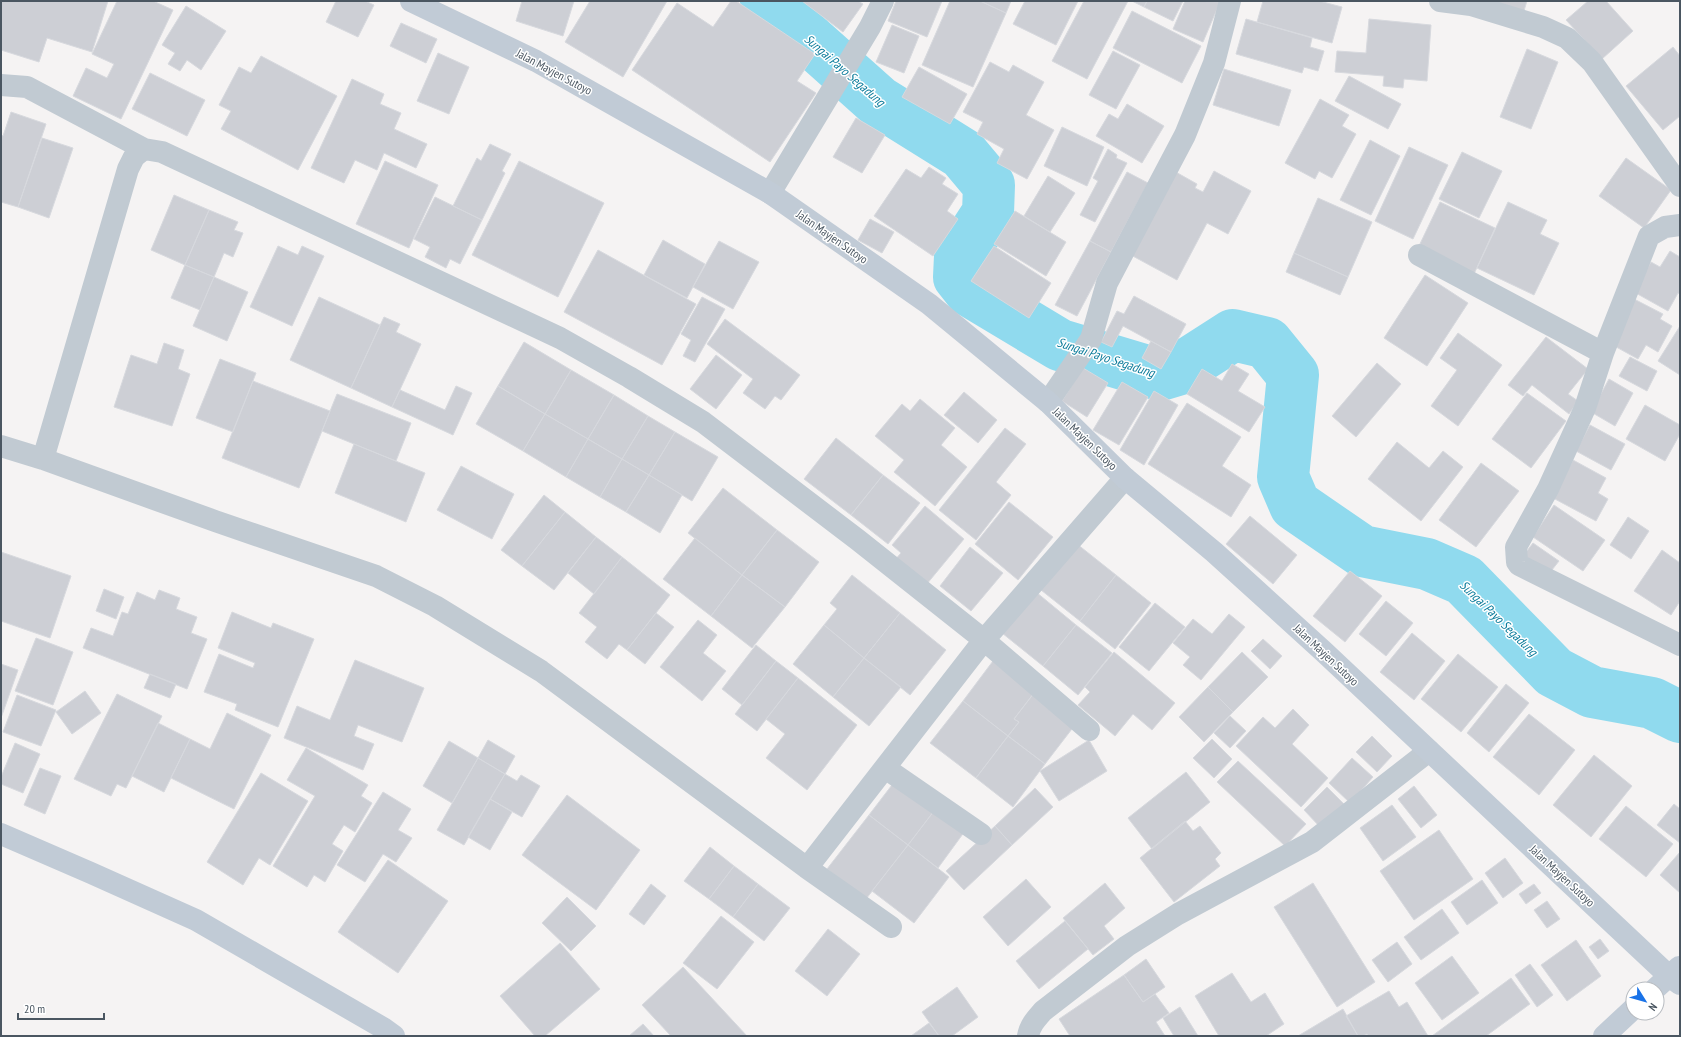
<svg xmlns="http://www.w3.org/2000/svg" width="1681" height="1037" viewBox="0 0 1681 1037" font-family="'PT Sans Narrow',sans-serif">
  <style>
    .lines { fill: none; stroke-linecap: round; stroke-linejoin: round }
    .river { stroke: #90daee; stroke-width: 52 }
    .building { fill: #cdcfd5; stroke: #d7d9de }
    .street { stroke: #c1cad2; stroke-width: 22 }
    .secondary { stroke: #c1cbd6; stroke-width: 22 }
    .labels { text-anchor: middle; stroke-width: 3; stroke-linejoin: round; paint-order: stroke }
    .street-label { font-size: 12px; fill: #4a5661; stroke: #fff }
    .water-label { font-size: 13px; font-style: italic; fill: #0c7c9b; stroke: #fff }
  </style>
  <rect width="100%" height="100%" fill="#f5f3f3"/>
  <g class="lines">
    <path class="river" d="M766,1l112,100 85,53 26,31 -1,28 -28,43 -1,21 11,14 90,54 100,30 20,-6 53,-34 34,8 26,32 -10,102 12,28 67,46 65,13 37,16 90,92 38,20 60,11 28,14"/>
  </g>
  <path class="building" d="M1,1h107l-16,51 -45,-14 -8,24 -38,-12z
    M117,1h36l20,9 -52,109 -48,-23 13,-28 21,10 7,-14 -22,-10z
    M336,1h29l9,4 -16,32 -32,-15z
    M522,1h52l-11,35 -47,-15z
    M590,1h77l-44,76 -58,-35z
    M731,1h5l79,53 -18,27 19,12 -46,69 -138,-92 45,-67 36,24z
    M802,1h56l5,3 -20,28z
    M896,1h46l-15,36 -39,-16z
    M950,1h30l26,12 -33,74 -51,-22z
    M980,1h31l-5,12z
    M1025,1h53l-22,44 -43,-21z
    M1084,1h44l-41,78 -35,-18z
    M1132,1h15l-3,6z
    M1147,1h36l-10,20 -29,-14z
    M1185,1l35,1 -17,40 -30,-13z
    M1263,1h56l23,6 -10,36 -75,-21z
    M1468,1h59l-5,16z
    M1588,1h18l27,30 -31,28 -36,-39z
    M186,6l40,25 -25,39 -14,-10 -7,11 -12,-7 7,-11 -13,-8z
    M1132,11l69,35 -19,37 -69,-35z
    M1246,19l66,19 -2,9 14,4 -6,20 -14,-4 -2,6 -66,-19z
    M1369,19l62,6 -4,56 -23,-2 -1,9 -20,-2 1,-10 -49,-4 2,-21 29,2z
    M401,23l36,16 -11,24 -36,-17z
    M892,25l27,11 -15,37 -28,-11z
    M1673,47l7,9v60l-17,14 -37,-44z
    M1527,49l31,13 -27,67 -31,-12z
    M1113,51l27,14 -24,44 -27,-14z
    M438,53l31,14 -20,47 -32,-13z
    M261,56l76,40 -39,74 -77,-41 10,-18 -12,-6 20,-38 12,6z
    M990,62l19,10 4,-7 31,17 -18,33 28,15 -27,49 -30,-16 7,-14 -27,-15 6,-12 -20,-10z
    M919,67l48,27 -17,30 -48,-27z
    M1224,69l67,21 -12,36 -66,-21z
    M150,73l55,27 -18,36 -55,-27z
    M1349,76l52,28 -13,25 -53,-28z
    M352,79l32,15 -4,10 21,9 -7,16 33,15 -11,24 -32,-15 -7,17 -22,-10 -11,23 -33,-15z
    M1320,99l29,16 -7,11 14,8 -24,44 -13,-7 -4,8 -30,-16z
    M1127,104l37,22 -22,37 -46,-27 13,-22 9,5z
    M11,112l35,12 -28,83 -17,-5v-67l2,1z
    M856,118l29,17 -23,38 -29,-16z
    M1062,127l42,20 -17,39 -43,-20z
    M42,138l31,10 -24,70 -31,-11z
    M1370,140l30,16 -29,59 -31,-15z
    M490,144l21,10 -9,17 3,2 -23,47 -29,-14 24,-48 4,3z
    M1409,147l39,18 -35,74 -38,-18z
    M1108,149l9,6 -1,3 11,5 -32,59 -15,-7 18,-34 -5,-3z
    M1462,152l40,19 -23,47 -40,-19z
    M1626,158l45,32 -27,38 -45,-32z
    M385,161l53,24 -29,63 -53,-24z
    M519,161l85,42 -46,94 -86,-42z
    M929,167l17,11 -4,6 16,10 -11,17 11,8 -25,37 -59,-40 32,-47 15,9z
    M1174,171l23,13 -2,4 8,4 11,-21 37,20 -23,43 -21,-11 -30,57 -48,-26z
    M1127,172l21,11 -37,69 -21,-11z
    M1048,176l27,17 -25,39 -26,-16z
    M174,195l35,15 -24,55 -34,-15z
    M435,197l47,23 -22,44 -10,-5 -4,9 -21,-11 5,-10 -16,-8z
    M1318,198l54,24 -24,55 -54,-24z
    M1440,202l55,26 -21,46 -56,-26z
    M1508,202l39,18 -7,14 19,9 -25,52 -57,-27z
    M209,210l29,12 -4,8 9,3 -10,24 -9,-4 -10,24 -29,-12z
    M1015,211l51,31 -20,34 -52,-32z
    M870,219l24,13 -12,21 -24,-13z
    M663,240l42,24 -18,34 -43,-23z
    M719,241l40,21 -26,47 -40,-22z
    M1090,241l21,11 -34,64 -22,-11z
    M278,246l20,9 4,-9 22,10 -32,70 -42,-19z
    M994,246l57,37 -22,35 -58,-37z
    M598,250l98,54 -34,61 -98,-53z
    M1670,251l10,6v37l-2,-1 -10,18 -34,-19 17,-30 9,5z
    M1294,253l54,24 -8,18 -54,-23z
    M185,265l29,12 -14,33 -29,-12z
    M1425,275l43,28 -41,63 -43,-28z
    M214,277l34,15 -21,49 -34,-15z
    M1134,296l52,28 -15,28 -48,-26 -11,21 -11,-5 16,-31 7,3z
    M319,297l61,28 -29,63 -61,-28z
    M702,297l23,12 -30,53 -12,-6 8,-16 -10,-6z
    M1634,299l29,15 -3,5 12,7 -14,26 -12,-7 -8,14 -29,-16z
    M384,317l16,7 -4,8 25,12 -29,63 -41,-19z
    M725,319l75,56 -19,25 -6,-4 -10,13 -22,-16 10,-14 -46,-35z
    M1680,326v49l-22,-14z
    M1458,333l44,32 -44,61 -27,-20 26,-36 -17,-12z
    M1546,337l42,32 -20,25 10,7 -9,13 -37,-29 -9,11 -15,-11z
    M1151,341l20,11 -10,17 -19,-11z
    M524,342l47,28 -26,44 -47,-28z
    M164,343l20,7 -6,19 12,5 -18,52 -58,-19 17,-52 26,9z
    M716,355l26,20 -26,34 -26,-20z
    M1630,357l27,14 -10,20 -28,-15z
    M220,359l36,14 -23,59 -37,-14z
    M1377,363l24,21 -45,53 -24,-21z
    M1232,364l17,10 -11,17 27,16 -16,25 -62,-38 15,-25 20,12z
    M1083,368l25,15 -21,34 -25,-16z
    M571,370l43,25 -26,44 -43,-25z
    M1609,379l24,14 -18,33 -24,-14z
    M253,381l77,30 -31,77 -77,-30z
    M1122,382l26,15 -29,48 -26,-15z
    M456,386l16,7 -19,42 -61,-28 8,-17 45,20z
    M498,386l47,28 -22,37 -47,-27z
    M1154,391l24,14 -34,60 -24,-15z
    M964,392l33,28 -19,23 -34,-28z
    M1527,393l39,28 -35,47 -39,-29z
    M337,394l74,29 -15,38 -74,-30z
    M614,395l34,21 -26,43 -34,-20z
    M920,399l35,29 -14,17 26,22 -32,39 -41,-34 10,-12 -29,-24 27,-32 8,7z
    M1187,403l54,34 -19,29 29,19 -20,32 -83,-53z
    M1645,405l35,20v9l-15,27 -39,-22z
    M545,414l43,25 -22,38 -43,-26z
    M648,416l27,16 -26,43 -27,-16z
    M1590,425l35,19 -14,26 -35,-19z
    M1005,428l21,16 -30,38 15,13 -35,45 -37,-30z
    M675,432l43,25 -26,44 -43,-26z
    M836,438l47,37 -32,40 -47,-36z
    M588,439l34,20 -22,38 -34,-20z
    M1397,442l32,26 14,-17 20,16 -42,54 -53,-42z
    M354,444l71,29 -19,49 -71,-29z
    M622,459l27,16 -23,37 -26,-15z
    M1573,460l33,18 -8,15 10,6 -12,22 -43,-23z
    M1481,463l38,28 -43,56 -37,-27z
    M461,466l53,28 -22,45 -55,-29z
    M649,475l33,20 -22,38 -34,-21z
    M883,475l37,28 -32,41 -37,-29z
    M723,488l54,42 -35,45 -54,-42z
    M544,495l21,17 -43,54 -21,-16z
    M1009,502l44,35 -35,43 -43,-36z
    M1554,505l51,35 -22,31 -50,-34z
    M925,506l39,33 -38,46 -32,-24 7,-8 -9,-8z
    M565,512l31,25 -42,53 -32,-24z
    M1250,516l47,39 -24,29 -47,-40z
    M1628,517l21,14 -18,28 -21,-14z
    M777,530l42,32 -34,45 -43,-32z
    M596,537l26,20 -28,37 -26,-21z
    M695,538l47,37 -31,41 -48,-37z
    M1533,543l26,18 -11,14 -25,-19z
    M1077,544l39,31 -36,46 -39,-31z
    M970,547l33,26 -32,38 -31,-25z
    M1662,550l18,13v38l-9,14 -37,-24z
    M1,552l70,24 -21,62 -49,-17z
    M622,557l48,38 -43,55 -8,-6 -12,15 -22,-17 12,-15 -18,-14z
    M1350,571l32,25 -37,46 -32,-26z
    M742,575l43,32 -33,41 -41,-32z
    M852,575l48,38 -36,45 -40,-33 13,-16 -7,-6z
    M1116,575l35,28 -36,46 -35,-28z
    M104,589l20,8 -8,22 -20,-8z
    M159,590l21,8 -4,11 21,8 -6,16 16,6 -20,50 -104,-41 8,-20 22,8 9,-24 6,2 9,-22 18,8z
    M1036,592l40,33 -33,41 -41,-33z
    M1386,601l27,22 -27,33 -27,-22z
    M1155,603l30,24 -36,44 -30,-24z
    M232,612l39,16 2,-5 41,16 -36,88 -43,-17 2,-6 -33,-12 15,-38 34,14 2,-5 -37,-15z
    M656,613l18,14 -29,37 -18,-14z
    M900,613l46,37 -36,45 -46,-37z
    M1229,614l16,13 -44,53 -18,-15 7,-8 -17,-14 20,-24 19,15z
    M698,620l19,15 -14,18 23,18 -24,30 -42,-34z
    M824,625l40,33 -31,39 -40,-33z
    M1076,625l36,28 -34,42 -35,-29z
    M1412,633l33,28 -31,39 -34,-28z
    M36,638l37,14 -20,53 -38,-14z
    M1263,639l19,17 -12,13 -19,-18z
    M756,645l20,16 -34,44 -20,-16z
    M1114,652l61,51 -23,27 -19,-16 -18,22 -37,-31 12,-13 -5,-5z
    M1242,652l26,25 -35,35 -25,-25z
    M1458,654l40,33 -37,45 -40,-33z
    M996,657l41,32 -23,30 5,3 -11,14 -45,-35z
    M864,658l37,29 -32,39 -36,-29z
    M355,660l69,28 -22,54 -44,-17 -4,11 20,8 -11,26 -79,-32 13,-32 33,14z
    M776,661l22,17 -41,53 -22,-17z
    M1,664l17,6 -17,48z
    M150,674l26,10 -6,14 -26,-10z
    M798,678l59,47 -50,65 -41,-32 19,-24 -19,-15z
    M1506,684l23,19 -40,49 -22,-19z
    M1208,687l25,25 -29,30 -25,-25z
    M85,691l16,22 -29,21 -16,-22z
    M1034,693l41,32 -30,39 -37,-28 11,-14 -5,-3z
    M117,694l45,22 -36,72 -9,-4 -6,12 -37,-17z
    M17,695l39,15 -15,36 -38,-14z
    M963,701l45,35 -32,42 -46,-35z
    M1293,709l16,16 -17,19 36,34 -27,29 -65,-61 27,-29 12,11z
    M227,713l44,22 -37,74 -63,-31 19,-39 20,10z
    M1529,714l46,36 -36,45 -46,-38z
    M1230,716l16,15 -16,17 -16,-15z
    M158,723l32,16 -26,53 -32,-16z
    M1008,736l37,28 -32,43 -37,-29z
    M1372,736l20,20 -15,16 -21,-20z
    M1212,739l20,20 -18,19 -21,-20z
    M488,740l27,16 -10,18 -27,-16z
    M1089,740l18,31 -48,30 -19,-30z
    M449,741l29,17 -26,45 -29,-17z
    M15,743l25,11 -17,39 -22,-9v-7z
    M306,748l62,37 -7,11 11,7 -17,29 -11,-7 -12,19 11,7 -18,31 -11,-7 -7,12 -34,-21 42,-70 -28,-16z
    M1594,755l38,31 -41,51 -38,-32z
    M478,758l27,16 -41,71 -27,-15z
    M1352,758l21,19 -23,26 -21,-20z
    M1238,761l68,63 -21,22 -68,-64z
    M40,768l21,8 -16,38 -21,-9z
    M1186,772l24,30 -58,47 -24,-31z
    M261,773l47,28 -38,64 -11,-7 -16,27 -36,-23z
    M505,774l12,7 4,-6 19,11 -18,31 -32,-18z
    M895,781l42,26 -29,38 -39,-30z
    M1414,786l23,29 -16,13 -23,-29z
    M1327,787l17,17 -24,23 -16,-17z
    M1035,788l18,19 -41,38 -17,-19z
    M383,792l28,17 -13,21 14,8 -16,24 -13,-8 -18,28 -28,-17z
    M567,795l73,55 -44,60 -74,-55z
    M490,799l22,13 -22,38 -22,-13z
    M1674,804l6,5v34l-23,-18z
    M1392,805l24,32 -33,24 -23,-33z
    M1626,806l47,38 -27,33 -47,-38z
    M937,807l28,24 -27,37 -30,-23z
    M869,815l39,30 -42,54 -39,-30z
    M1185,821l8,10 7,-5 21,27 -6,6 5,7 -46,36 -34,-44z
    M995,826l17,19 -48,45 -18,-19z
    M1439,830l34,49 -59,41 -34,-49z
    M908,845l41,32 -35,46 -42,-32z
    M710,847l24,19 -25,33 -25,-18z
    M1680,852v41l-20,-18z
    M1505,858l18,25 -20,15 -18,-25z
    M388,860l60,41 -50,72 -60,-41z
    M734,866l24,18 -25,33 -24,-18z
    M1026,879l25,28 -43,39 -25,-29z
    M1482,880l16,23 -31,22 -16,-23z
    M1105,883l20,25 -21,18 10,13 -21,16 -30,-37z
    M1313,883l62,99 -38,25 -63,-100z
    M651,884l15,12 -22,29 -15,-11z
    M758,884l32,24 -26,33 -31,-24z
    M1534,884l7,9 -15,11 -7,-10z
    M567,897l29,29 -25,25 -29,-28z
    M1547,901l13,18 -13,9 -13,-18z
    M1442,909l17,24 -38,27 -17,-23z
    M721,916l33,26 -37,47 -34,-26z
    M1065,921l23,28 -49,40 -23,-28z
    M828,929l32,25 -33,42 -32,-25z
    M1600,939l9,12 -11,8 -9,-12z
    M1576,940l25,36 -34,25 -26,-36z
    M1397,942l15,22 -24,18 -16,-22z
    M560,943l40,46 -55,47h-10l-35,-40z
    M1452,956l27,37 -37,27 -27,-37z
    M1146,959l19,28 -22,15 -19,-27z
    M1530,964l23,31 -16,12 -22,-32z
    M683,967l64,69h-76l-29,-31z
    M1232,973l19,29 14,-9 19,31 -18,12h-47l-24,-40z
    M1124,975l19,27 12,-8 14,19 -13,9 9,14h-95l-11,-17z
    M1511,978l19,26 -44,32h-54z
    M957,987l21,30 -26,19h-13l-17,-24z
    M1389,991l10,16 8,-5 21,34h-59l-2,-2 -4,2h-5l-12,-20z
    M1180,1007l18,29h-24l-11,-18z
    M1343,1009l15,27h-60z
    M929,1023l10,13h-28z
    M643,1024l11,12h-25z"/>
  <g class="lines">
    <path class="street" d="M1440,1l31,4 72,22 24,11 25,24 88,124
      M1,85l26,2 117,62
      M770,193l100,-166 13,-26
      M1680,225l-15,2 -16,9 -46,117 -18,55 -37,81 -32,58 1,15 2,3 161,80
      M1419,255l184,98
      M1048,402l43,-63 16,-56 78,-148 29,-72 16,-62
      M1,446l42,13 172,62 161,55 59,30 106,65 266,197 84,59
      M43,459l85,-290 6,-12 10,-8 18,3 398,186 69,39 74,45 155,118 126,100 105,90
      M885,768l96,66
      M807,868l177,-228 141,-162
      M1028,1036c2,-11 8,-17 15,-25l84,-65 51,-32 134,-72 117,-91"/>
    <path class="secondary" d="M411,1l125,60 234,132 159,111 119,98 77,76 89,74 109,99 346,325 11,8
      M1,834l90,39 105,47 187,108 11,8
      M1655,989l24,-22
      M1604,1036l29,-27"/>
  </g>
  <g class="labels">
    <g class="street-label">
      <text transform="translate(554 72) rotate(28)" y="4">Jalan Mayjen Sutoyo</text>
      <text transform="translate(832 237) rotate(35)" y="4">Jalan Mayjen Sutoyo</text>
      <text transform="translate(1085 439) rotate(44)" y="4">Jalan Mayjen Sutoyo</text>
      <text transform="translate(1326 655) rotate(43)" y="4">Jalan Mayjen Sutoyo</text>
      <text transform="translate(1562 876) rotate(43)" y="4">Jalan Mayjen Sutoyo</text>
    </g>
    <g class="water-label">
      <text transform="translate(845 70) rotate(41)" y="5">Sungai Payo Segadung</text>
      <text transform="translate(1106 357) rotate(18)" y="5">Sungai Payo Segadung</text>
      <text transform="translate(1499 618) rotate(44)" y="5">Sungai Payo Segadung</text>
    </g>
  </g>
  <rect width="1681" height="1037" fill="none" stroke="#4a5661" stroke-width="4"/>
  <g transform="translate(1645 1001) rotate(127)"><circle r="19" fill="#ffffff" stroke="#b7bbc0"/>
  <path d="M0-3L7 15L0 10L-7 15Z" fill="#1a73e8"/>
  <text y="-6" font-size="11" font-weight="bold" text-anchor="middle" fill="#4a5661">N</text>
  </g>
  <path d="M18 1013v6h86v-6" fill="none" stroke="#4a5661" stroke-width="2"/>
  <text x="24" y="1013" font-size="12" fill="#4a5661" stroke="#ffffff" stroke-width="3" paint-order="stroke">20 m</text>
</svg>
